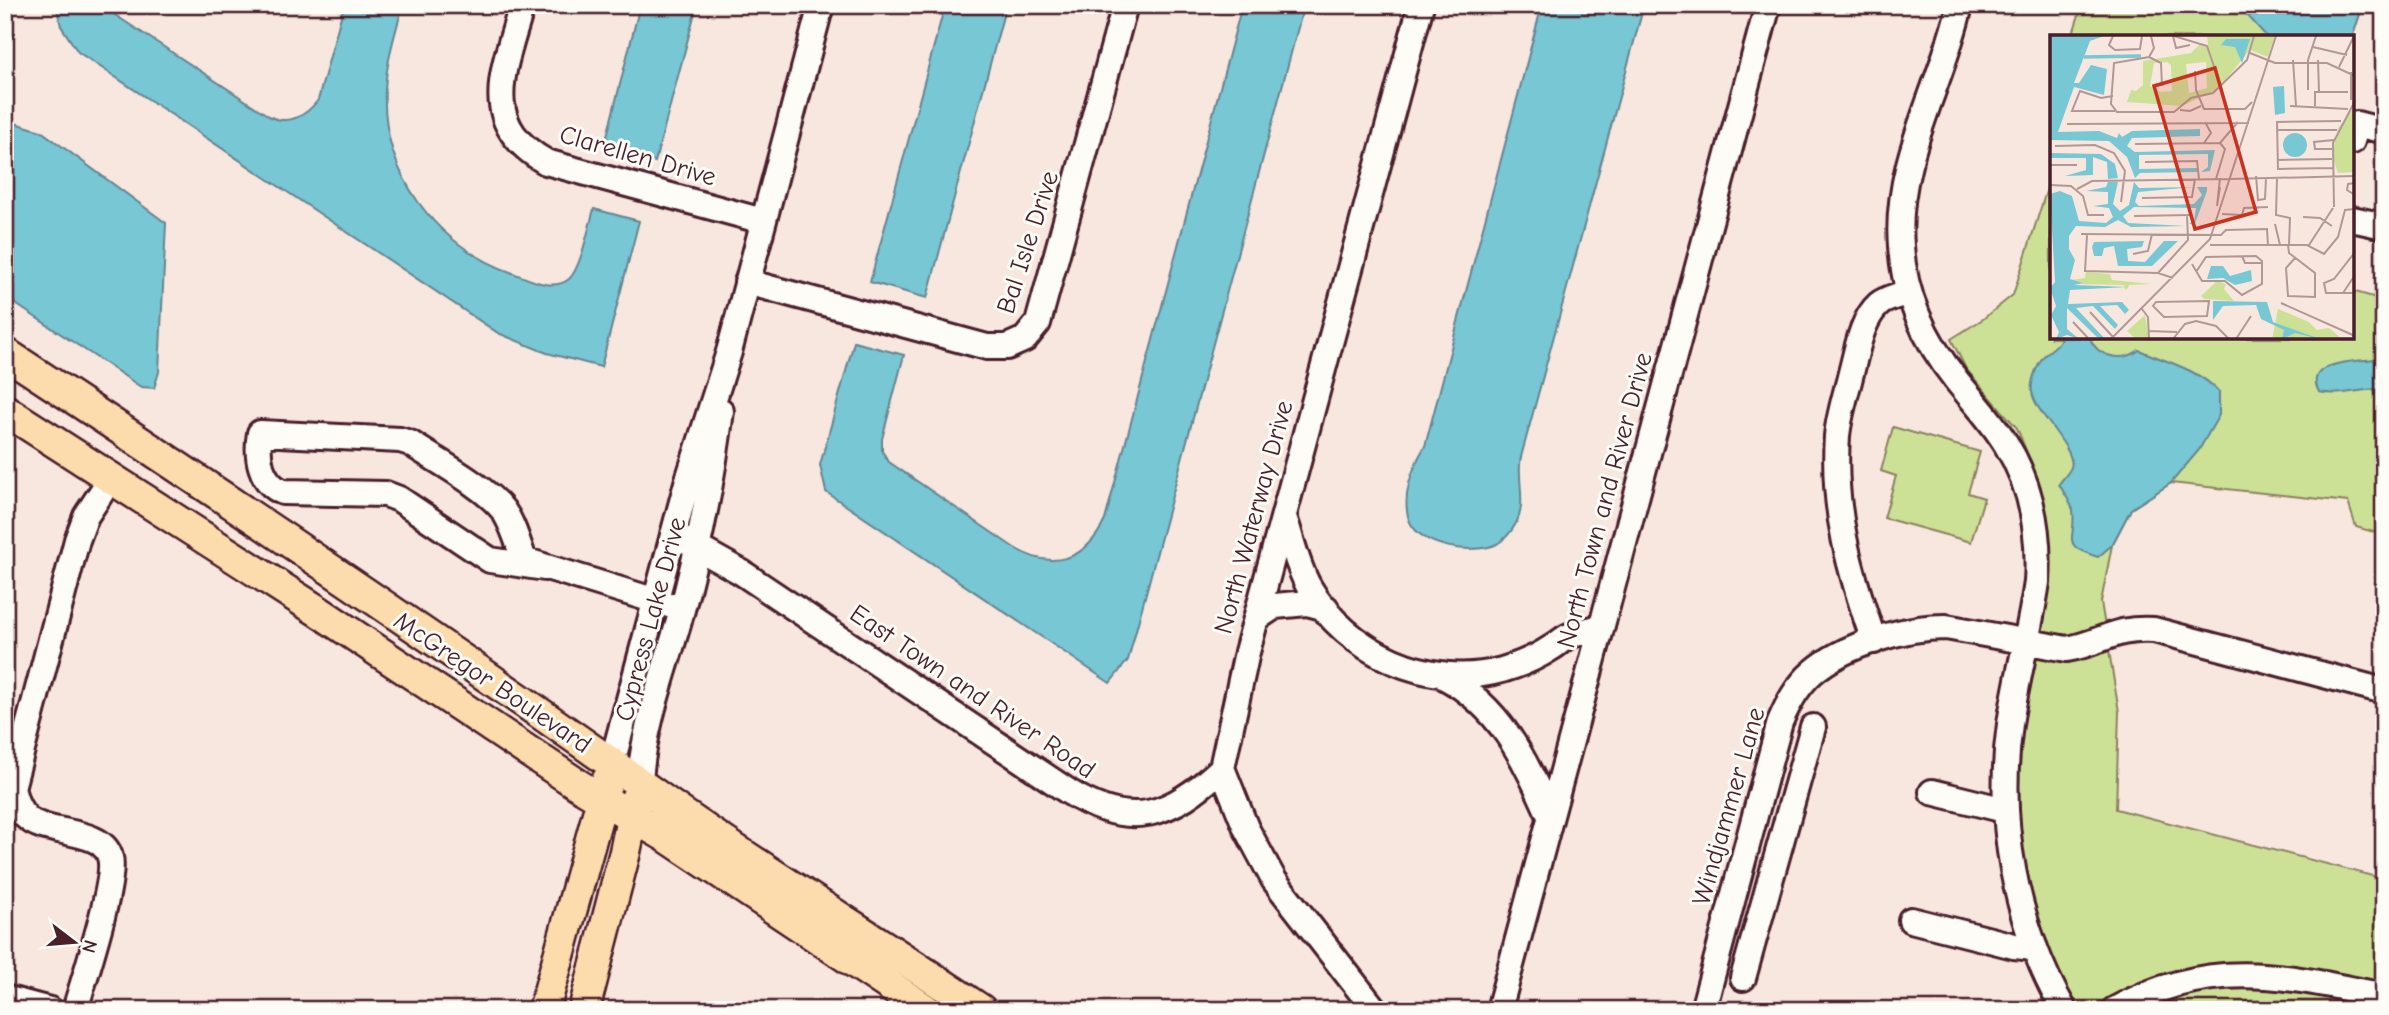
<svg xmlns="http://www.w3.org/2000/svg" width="2389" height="1015" viewBox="0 0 2389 1015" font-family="'Comic Neue',sans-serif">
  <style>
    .green { fill: #cce196; stroke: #8b8060; stroke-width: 2 }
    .water { fill: #78c7d4; stroke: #668490; stroke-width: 2 }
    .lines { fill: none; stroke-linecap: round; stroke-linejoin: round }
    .minor-casing { stroke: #4a1f2b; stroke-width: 30 }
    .major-casing { stroke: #4a1f2b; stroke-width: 35 }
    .minor { stroke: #fdfcf7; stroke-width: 24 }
    .major { stroke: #fcdcac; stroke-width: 30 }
    .labels { text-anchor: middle; stroke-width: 6; stroke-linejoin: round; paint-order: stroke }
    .street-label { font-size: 26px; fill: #4a1f2b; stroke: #fdfcf7 }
    .inset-river { fill: none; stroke: #78c7d4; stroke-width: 3.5 }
    .inset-road { fill: none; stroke: #b29797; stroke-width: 2 }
    .view { fill: #c8321e; fill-opacity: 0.15; stroke: #c8321e; stroke-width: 3.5 }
    .inset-edge { fill: none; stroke: #4a1f2b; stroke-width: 3.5 }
  </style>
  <rect width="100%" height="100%" fill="#f8e7df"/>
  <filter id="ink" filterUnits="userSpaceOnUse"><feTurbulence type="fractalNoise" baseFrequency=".0143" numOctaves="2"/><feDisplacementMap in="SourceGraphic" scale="14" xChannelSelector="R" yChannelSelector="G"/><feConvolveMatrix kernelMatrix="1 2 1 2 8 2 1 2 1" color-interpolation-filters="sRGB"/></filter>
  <g filter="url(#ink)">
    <path class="green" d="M2082,5h281l-11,33 -280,-1z
      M2051,176v162h301v-47l32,9v235l-28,-8 -8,-25 -177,-19 -40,26 -19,36 -11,57 18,110 -3,97 268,70v131h-303l-22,-35 -29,-77 -12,-57 -4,-72 11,-74 23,-107 -7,-101 -24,-59 -51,-59 -15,-30 32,-20 30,-24z
      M1893,427l87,25 -12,41 16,5 -13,44 -87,-24 12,-42 -15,-5z"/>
    <path class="water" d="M56,5h52l1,6 160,105c19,10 37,0 49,-16l26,-95h59c-8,28 -16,55 -18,84 -4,84 50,156 128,184 16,6 40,19 56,6 12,-11 20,-53 25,-70l45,12 -38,146 -54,-14 -49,-20 -420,-281 -17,-26z
      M640,5h57l-42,157 -51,-14z
      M945,5h61l-79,293 -57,-16z
      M1242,5h62l-176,655 -18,23 -284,-191 -6,-27 34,-123 50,13 -22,84v12l7,11 124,85c38,24 73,14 92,-27z
      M1542,5h102l-123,452c-5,22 7,47 -6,68 -4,7 -11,15 -18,19 -23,11 -75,4 -87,-22 -10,-23 3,-56 15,-76z
      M2238,5h125l-11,33 -85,-1z
      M5,120l36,11 125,92 -7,149 -5,16 -13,-1 -136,-90z
      M2061,338h29c7,19 33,25 49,12 28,12 59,19 80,42v23l-20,35 -28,33 -40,26 -19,36 -14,12c-40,-12 -21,-17 -25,-47 -2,-8 -10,-18 -14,-26 3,-5 10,-11 12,-17 6,-17 -36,-54 -39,-75 -2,-10 5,-27 11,-35 6,-8 14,-9 18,-19z
      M2376,359l8,1v29c-22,-1 -43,8 -65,3 -17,-31 37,-31 57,-33z"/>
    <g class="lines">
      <defs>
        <path id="minor" d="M522,5c-17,63 -46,117 24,157l217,59
          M1960,5c-18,81 -66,156 -59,241 3,50 25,96 56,135 17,21 35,40 49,63 26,42 34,90 31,138 -7,48 -20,95 -27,142 -14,98 5,200 54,286
          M2352,141l5,-17 27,7
          M2352,219l32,7
          M747,282l240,65h20l18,-8 13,-16 87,-318
          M1284,517c8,23 13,49 25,70 38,66 120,103 193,83 17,-5 34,-12 49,-22 6,-3 11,-9 18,-12 9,-4 21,-6 31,-9
          M673,534l68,38 328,220c63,39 101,24 153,-24
          M545,568l-55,-8 -91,-61 -13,-5 -103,-2c-23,-9 -27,-36 -23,-59l140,7 10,3c27,18 74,43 93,67 10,14 15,33 21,50l158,49
          M1257,618l18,-12 32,-3 19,5
          M1874,641c-24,-69 -42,-131 -37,-205 2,-21 9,-42 14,-63 6,-22 10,-53 28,-69 7,-6 20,-8 29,-12
          M1443,676c58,31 81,82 107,140
          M612,763l75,-280 42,-131 92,-347
          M640,782c3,-54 24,-109 39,-161 19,-69 33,-138 42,-210
          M1932,792l73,18
          M1911,920l103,26 21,2
          M1743,978l70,-251
          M5,998l45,12
          M75,1010c8,-28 42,-130 35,-153 -8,-30 -65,-21 -84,-40 -9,-9 -11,-18 -14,-29l65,-248 9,-24 25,-38
          M1375,1010l-101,-130 -28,-52 -24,-60 25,-116 174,-647
          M1499,1010l269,-1005
          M1703,1010l77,-288c8,-19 17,-36 33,-50 31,-27 92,-45 133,-45l121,22c35,-6 47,-22 87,-19l230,61
          M2114,1010c94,-53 170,-35 270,-14"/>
        <path id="major" d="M5,353c221,145 441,292 655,445 104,74 215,140 321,212
          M5,410l313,201 262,175 87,51 259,173
          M544,1010l63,-229
          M584,1010l41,-158 11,-53"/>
      </defs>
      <use href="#minor" class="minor-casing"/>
      <use href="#major" class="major-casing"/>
      <use href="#minor" class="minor"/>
      <use href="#major" class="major"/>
    </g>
  </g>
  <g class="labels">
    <g class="street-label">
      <text transform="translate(638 155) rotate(16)" y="9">Clarellen Drive</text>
      <text transform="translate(1027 242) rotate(-72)" y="9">Bal Isle Drive</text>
      <text transform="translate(1604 500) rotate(-75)" y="9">North Town and River Drive</text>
      <text transform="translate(1253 517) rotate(-75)" y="9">North Waterway Drive</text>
      <text transform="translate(650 619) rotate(-75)" y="9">Cypress Lake Drive</text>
      <text transform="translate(493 682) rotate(34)" y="9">McGregor Boulevard</text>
      <text transform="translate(973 691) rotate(34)" y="9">East Town and River Road</text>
      <text transform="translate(1728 806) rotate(-74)" y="9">Windjammer Lane</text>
    </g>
  </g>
  <g transform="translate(2050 35)">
    <rect width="304" height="304" fill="#f8e7df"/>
    <path d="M157,1h68l-7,21 -18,-7 -32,39 -36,17 -55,-4 4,-12 5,1 7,-6v-24l48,-8 10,-10 7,2zM117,27l4,3 1,26 -11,1 -11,-6 4,-23zM156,27l1,26 -18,5 -3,-29zM305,71l-1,66 -16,1 -6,-18 6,-27zM36,237l24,2 2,6 40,4 -23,1 -1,3 -3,2 -1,-5 -49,-1 8,-1 -12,-3 14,-2zM167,246l9,3 -2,5 10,12 -30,-2 -3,-3zM228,274l31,13 8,8 12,-2 13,11h-70zM95,280l4,24h-13l-9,-8z" fill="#cce196" fill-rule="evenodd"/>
    <path d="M0,1h54l-14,5 -16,42h5l12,-18 16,4 -3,26 -30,-8 -16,45 41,-1 18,7 2,-5 3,4 10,-6 68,-2v7l-68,2 -5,8 8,6 80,-2 -5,21 -9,1 7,-5v-13l-69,1v14l58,-1v4l-57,1 -5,5 -8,-21 -18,-16 -59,-1zM176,4h24l-8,24 -7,-16 -14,-2zM234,51l1,27 -10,2 -2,-28zM233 110a12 12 0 1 1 24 0a12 12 0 1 1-24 0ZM0,118l51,1 14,10 3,14 -10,1 -1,-17 -14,-5v18l-28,1 21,-6v-12h-36zM58,147h10l-5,22 7,7 9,-6 5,-23 5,6 55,-1 -56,5 -3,10 4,4 55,-2 8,-9 -5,-8h10v4l-13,35 -5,-3 5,-1 2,-14 -62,-1 -11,9 5,7 58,3 -55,1 -13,-7 -13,7 -29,-1 -7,10v13l6,11 -5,19 13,4 -9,2 53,2 -57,3 -2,14 54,-2 7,8 -4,4 -8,-9 -17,1 18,19 -3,4 -22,-23 -17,2 29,31h-6l-32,-31v21l12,10 -12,-4 -11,4 3,-7 -8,-17 5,-9 -6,-18 5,-6 -5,-88 10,-3 12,5 7,25 27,2 7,-6 -4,-9 -16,-2 15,-2v-12l-22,-1 20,-4zM94,206l-2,6 -15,2 1,12 17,1 19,-21h14l-26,25h-34l-4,-20 -10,2 -2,8h-8l-2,-9 2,-5zM161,231h12l7,10 21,-6 1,11 -17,4 -12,-7 -16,1zM163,266l54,1 6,20 47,17 -25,-6 -13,6 2,-9 -23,-11 -5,-14 -33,1 -10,14z" fill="#78c7d4"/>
    <path class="inset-river" d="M34,22l57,-1"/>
    <path class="inset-road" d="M63,1l-4,9 6,5 25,-1 2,-13M101,1l3,12 -5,9 -35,6 -3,41 6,8h57l17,-14 22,-5 34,-33 7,-24M123,1l3,12 14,-3M124,1l33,10 14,41M263,12l34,8M200,18l25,10h52l28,13M99,22l12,6 1,23M243,25l3,46M258,25l8,-24M268,25l1,32M289,32l15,-31M145,36l1,19 8,19h41l7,-7M301,37v28M258,55v-30M63,61l-12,2 -21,-7 -8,20h43M240,71l58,3M265,71v-14h33M130,75l10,1 11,-5M17,89l182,-1M227,95h60M154,108l7,-10 -6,-11M85,109l85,-1 18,-21M5,111l40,-1 19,8 11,18 -4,31M282,114h-17l-1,-7 20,-2M227,125l55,-1M95,127l52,-1 2,18M0,130h27M283,133l-55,1 -1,-47 64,-1M206,141l2,24 7,-1 1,-21M227,143l-1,37 14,3 -1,27M166,144l9,-30 -5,-6M180,144l125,-3M305,148l-7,1 -1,6 8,5M0,150l21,1 12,10 5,19h16M170,152l-3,19 3,-28M27,154l15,-8 138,-2M92,163l50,-1 3,-18M284,172l-1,-64 22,-42M172,179l20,1 2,-7 24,-1M84,181l56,-1M253,182l17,1 12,8M225,189l5,21M31,199l140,1 5,-5 41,-1 1,17M37,200l-2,36 73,2 15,5M160,210h97l17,9 14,-17 7,-27 10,-1M238,210l1,8 26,20v24l-27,-1 -2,-28 9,-10M259,210l24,-37M305,217l-21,27 -10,4 2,10h29M83,219l15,-3 4,-17M192,221l3,7h16M142,229l10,17h23l17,14 20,-11v-23l-6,-5 -50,1 -10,15M108,238l30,-33 -1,-25M293,258l12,-18M159,266l-2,15 -43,1 -11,-11 3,-4zM231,268l74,33M92,274l6,8 1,22M40,277l23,25M23,287l16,17M99,296l28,1M61,304l99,-100 66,-203M123,304l12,-15 11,-3 20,5 13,13M186,304l15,-23"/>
    <path class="view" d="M165,33l41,144 -61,17 -41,-143z"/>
    <rect width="304" height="304" class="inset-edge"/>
  </g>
  <rect width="2389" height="1015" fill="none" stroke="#fdfcf7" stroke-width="28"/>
  <rect x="14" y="14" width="2361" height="987" fill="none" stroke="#4a1f2b" stroke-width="2.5" filter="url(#ink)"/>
  <g transform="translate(74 942) rotate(106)" stroke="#fdfcf7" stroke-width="5" paint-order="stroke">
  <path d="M0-5L12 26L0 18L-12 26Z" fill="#4a1f2b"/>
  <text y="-10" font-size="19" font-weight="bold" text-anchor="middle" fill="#4a1f2b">N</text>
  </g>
</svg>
